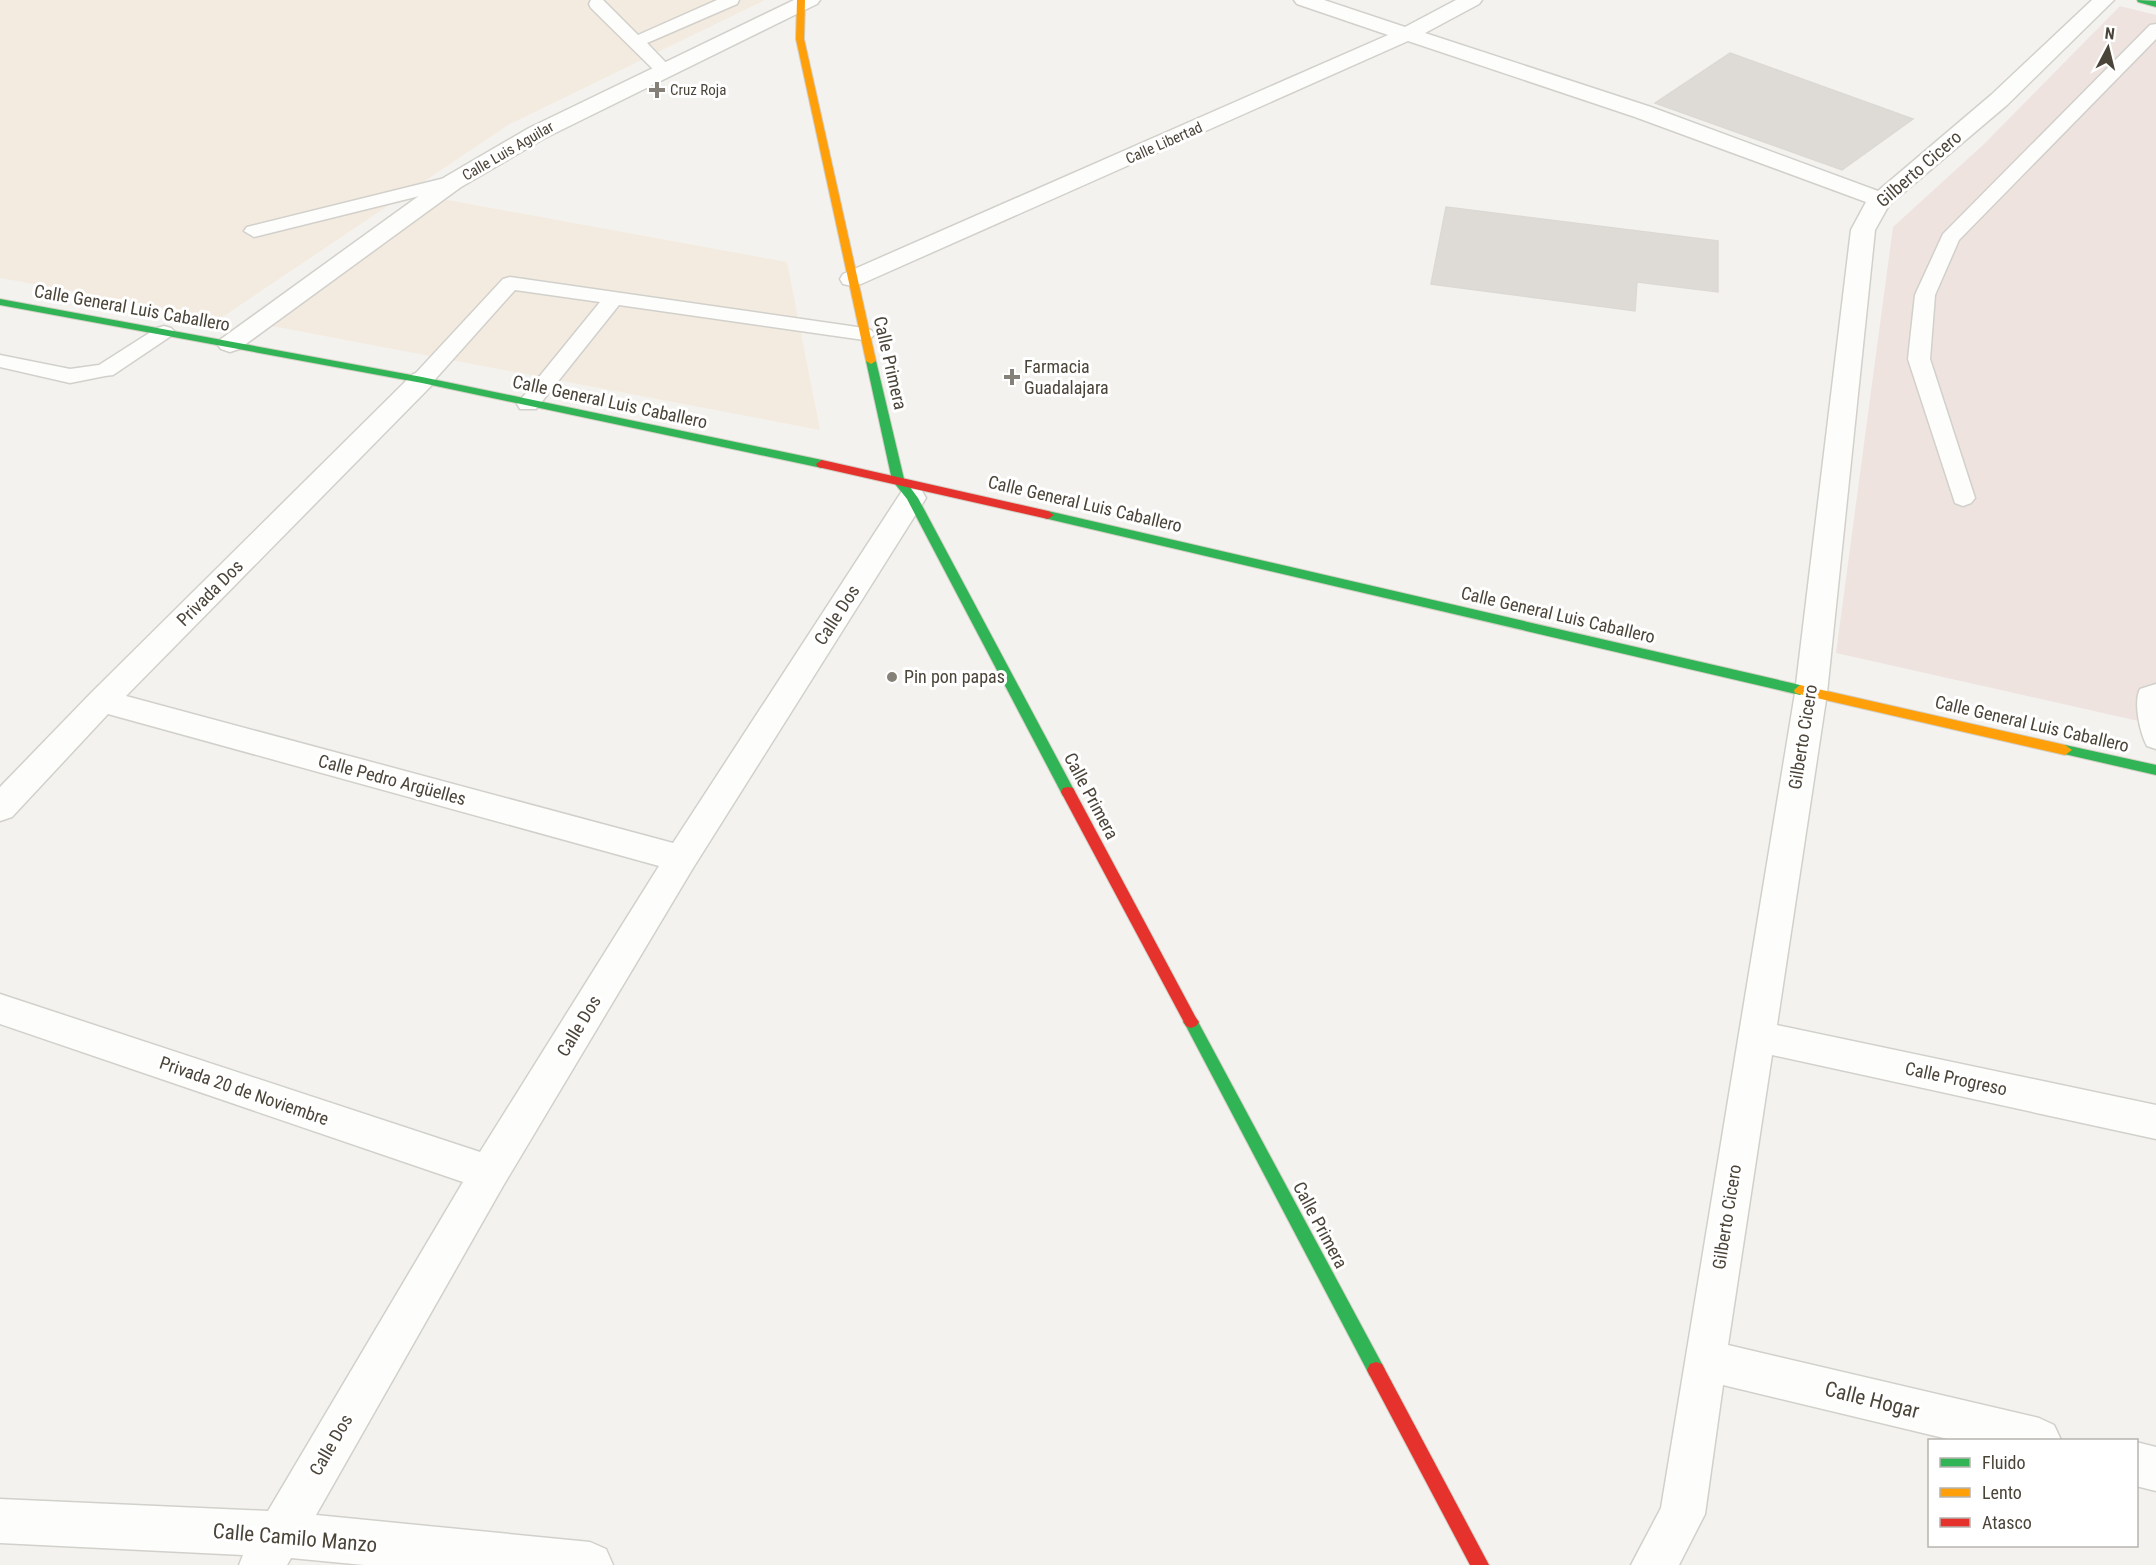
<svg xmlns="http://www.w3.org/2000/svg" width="2156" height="1565" viewBox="0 0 2156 1565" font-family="'Roboto Condensed',sans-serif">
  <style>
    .commercial { fill: #f3ebdf }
    .medical { fill: #eee3df }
    .building { fill: #dedbd6; stroke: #dcd9d4; stroke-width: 1.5 }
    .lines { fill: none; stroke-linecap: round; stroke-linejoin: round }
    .lane-casing { stroke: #d2d0cb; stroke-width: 3 }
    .street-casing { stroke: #d2d0cb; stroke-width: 3 }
    .fast-casing { stroke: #d3cfc5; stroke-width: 2 }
    .slow-casing { stroke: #d3cfc5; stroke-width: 2 }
    .jam-casing { stroke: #d3cfc5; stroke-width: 2 }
    .lane { fill: #fdfdfc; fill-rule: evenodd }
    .street { fill: #fdfdfc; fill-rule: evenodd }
    .fast { fill: #30b455; fill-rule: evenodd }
    .slow { fill: #ff9f0a; fill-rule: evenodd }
    .jam { fill: #e5322d; fill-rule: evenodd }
    .poi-dot { fill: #868178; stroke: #fff; stroke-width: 2 }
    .labels { text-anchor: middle; stroke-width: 6; stroke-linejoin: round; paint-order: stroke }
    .far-poi-label { font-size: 15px; fill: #4b4439; stroke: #fff; text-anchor: start }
    .far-street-label { font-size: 15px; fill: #4b4439; stroke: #fff }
    .street-label { font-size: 18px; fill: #4b4439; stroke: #fff }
    .poi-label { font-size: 18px; fill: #4b4439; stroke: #fff; text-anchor: start }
    .near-street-label { font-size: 21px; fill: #4b4439; stroke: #fff }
  </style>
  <rect width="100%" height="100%" fill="#f4f2ee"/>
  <path class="commercial" d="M0,0h765l-257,125 -287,193 -221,-40z
    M442,199l345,63 33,168 -548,-104z"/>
  <path class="medical" d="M2120,6l36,9v710l-320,-72 57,-426 91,-83z"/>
  <path class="building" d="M1730,53l183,66 -71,51 -187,-67z
    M1446,207l272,34v51l-81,-10 -2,29 -204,-27z"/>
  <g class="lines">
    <defs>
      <path id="lane" d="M591,0h12l35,35 79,-35h22l-2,4 -90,39 26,27 -9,5 -6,-1 -67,-66 -2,-4z
        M2156,24v15l-197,201 -24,55 -5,64 45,139 -4,5 -8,3 -8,-3 -47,-144 7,-64 28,-61 207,-209z
        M453,176l10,6 -3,4 -206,51 -10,-6 3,-4z
        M510,277l354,51 7,2 4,4 -4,4 -7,2 -245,-35 -83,104h-16l-3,-5 83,-102 -85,-12 -85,95h-16l-3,-5 3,-5 89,-96z
        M164,326l7,2 4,4 -4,4 -58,39 -8,1 -35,7 -70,-16v-12l70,14 29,-4 58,-37z
        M2156,684v65l-9,-3c-7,-13 -14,-44 -7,-57z"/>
      <path id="street" d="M794,0h26l-3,4 -272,134 -84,49 -222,162 -9,3 -9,-3 -4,-5 4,-5 224,-162 84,-49z
        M1294,0h30l81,27 51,-27h26l-3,4 -54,29 226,74 227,84 113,-96 101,-95h22l-107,105 -118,100 -14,25 -48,463 -50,332 379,80v34l-384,-84 -44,290 311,73 15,7 7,15h-109l-229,-55 -18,129 -26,51h-48l30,-57 134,-815 56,-463 15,-28 -231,-85 -227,-76 -547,243 -9,2 -9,-2 -3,-5 3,-5 545,-239 -91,-31z
        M422,372l9,2 4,6 -4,6 -305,310 547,147 229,-352 10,-2 10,2 4,7 -233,370 -190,318 -187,329 274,27 16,7 7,16h-249l-73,-7 -4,7h-48l4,-10 -243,-12v-44l268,12 195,-329 -463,-158v-30l480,158 179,-286 -551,-152 -96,103 -12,4v-34l91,-94 322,-319z
        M2136,1442l20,5v44l-20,-5z"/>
      <path id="fast" d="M2137,0l19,1v6l-18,-5z
        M0,299l422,78 400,83 6,4 -6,4 -400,-85 -422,-78z
        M871,358l5,3 28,118 14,19 157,294 -2,4h-10l-156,-297 -15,-19 -26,-119z
        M1048,511l752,174 6,5 -6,5 -756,-177 -2,-3z
        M2065,745l91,20v10l-96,-22 -2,-3z
        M1191,1016l5,2 186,346 3,6 -3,6 -6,2 -6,-2 -184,-350 -3,-4 3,-4z"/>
      <path id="slow" d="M797,0h8l-1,39 72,322 -5,3 -5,-3 -70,-322z
        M1800,685l265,60 7,5 -7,5 -270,-62 -1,-3z"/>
      <path id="jam" d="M822,460l226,51 6,4 -6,4 -230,-52 -2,-3z
        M1068,787l5,1 123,230 3,4 -3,4 -5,2 -5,-2 -125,-234 2,-4z
        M1376,1362l6,2 107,201h-19l-100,-189 -3,-6 3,-6z"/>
    </defs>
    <use href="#lane" class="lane-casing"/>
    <use href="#street" class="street-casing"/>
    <use href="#fast" class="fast-casing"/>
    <use href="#slow" class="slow-casing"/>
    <use href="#jam" class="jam-casing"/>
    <use href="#lane" class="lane"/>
    <use href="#street" class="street"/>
    <use href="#fast" class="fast"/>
    <use href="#slow" class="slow"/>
    <use href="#jam" class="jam"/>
  </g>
  <g class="poi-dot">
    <path d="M654 81h6v6h6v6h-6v6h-6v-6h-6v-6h6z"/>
    <path d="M1009 368h6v6h6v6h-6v6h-6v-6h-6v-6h6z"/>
    <circle cx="892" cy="677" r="6"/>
  </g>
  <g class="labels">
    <g class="far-poi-label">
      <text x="670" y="95">Cruz Roja</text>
    </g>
    <g class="far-street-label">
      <text transform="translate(1164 143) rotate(-24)" y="5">Calle Libertad</text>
      <text transform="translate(508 151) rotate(-30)" y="5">Calle Luis Aguilar</text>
    </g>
    <g class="street-label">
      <text transform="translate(1919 169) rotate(-41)" y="6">Gilberto Cicero</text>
      <text transform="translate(132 308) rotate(10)" y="6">Calle General Luis Caballero</text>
      <text transform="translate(890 363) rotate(77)" y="6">Calle Primera</text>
      <text transform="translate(610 402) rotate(12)" y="6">Calle General Luis Caballero</text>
      <text transform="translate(1085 504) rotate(13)" y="6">Calle General Luis Caballero</text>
      <text transform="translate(210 593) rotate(-45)" y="6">Privada Dos</text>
      <text transform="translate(837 615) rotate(-57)" y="6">Calle Dos</text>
      <text transform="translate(1558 615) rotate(13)" y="6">Calle General Luis Caballero</text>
      <text transform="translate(2032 724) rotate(13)" y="6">Calle General Luis Caballero</text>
      <text transform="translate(1803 737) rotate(-81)" y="6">Gilberto Cicero</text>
      <text transform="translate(392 780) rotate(15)" y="6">Calle Pedro Argüelles</text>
      <text transform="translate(1091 796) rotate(62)" y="6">Calle Primera</text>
      <text transform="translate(579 1026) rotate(-59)" y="6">Calle Dos</text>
      <text transform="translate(1956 1079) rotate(12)" y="6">Calle Progreso</text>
      <text transform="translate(244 1091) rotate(19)" y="6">Privada 20 de Noviembre</text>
      <text transform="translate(1727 1217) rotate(-81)" y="6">Gilberto Cicero</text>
      <text transform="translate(1320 1225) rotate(62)" y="6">Calle Primera</text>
      <text transform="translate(331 1445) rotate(-60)" y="6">Calle Dos</text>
    </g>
    <g class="poi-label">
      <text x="1024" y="373">Farmacia<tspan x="1024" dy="21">Guadalajara</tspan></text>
      <text x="904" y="683">Pin pon papas</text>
    </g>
    <g class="near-street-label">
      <text transform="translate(1872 1400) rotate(14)" y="7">Calle Hogar</text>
      <text transform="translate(295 1538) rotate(5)" y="7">Calle Camilo Manzo</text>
    </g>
  </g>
  <rect x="1928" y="1439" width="210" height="108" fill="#ffffff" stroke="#b7b4b0" stroke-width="1.5"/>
  <rect x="1940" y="1458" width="30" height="9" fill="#30b455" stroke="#b7b4b0" stroke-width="1.5"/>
  <text x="1982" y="1469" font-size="18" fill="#4b4439">Fluido</text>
  <rect x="1940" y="1488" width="30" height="9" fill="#ff9f0a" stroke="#b7b4b0" stroke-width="1.5"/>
  <text x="1982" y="1499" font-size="18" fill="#4b4439">Lento</text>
  <rect x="1940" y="1518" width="30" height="9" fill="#e5322d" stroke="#b7b4b0" stroke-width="1.5"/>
  <text x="1982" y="1529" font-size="18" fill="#4b4439">Atasco</text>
  <g transform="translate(2108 48) rotate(7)" stroke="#ffffff" stroke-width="4.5" paint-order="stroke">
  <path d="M0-4.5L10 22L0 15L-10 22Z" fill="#4b4439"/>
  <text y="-9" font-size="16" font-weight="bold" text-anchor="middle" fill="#4b4439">N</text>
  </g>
</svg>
